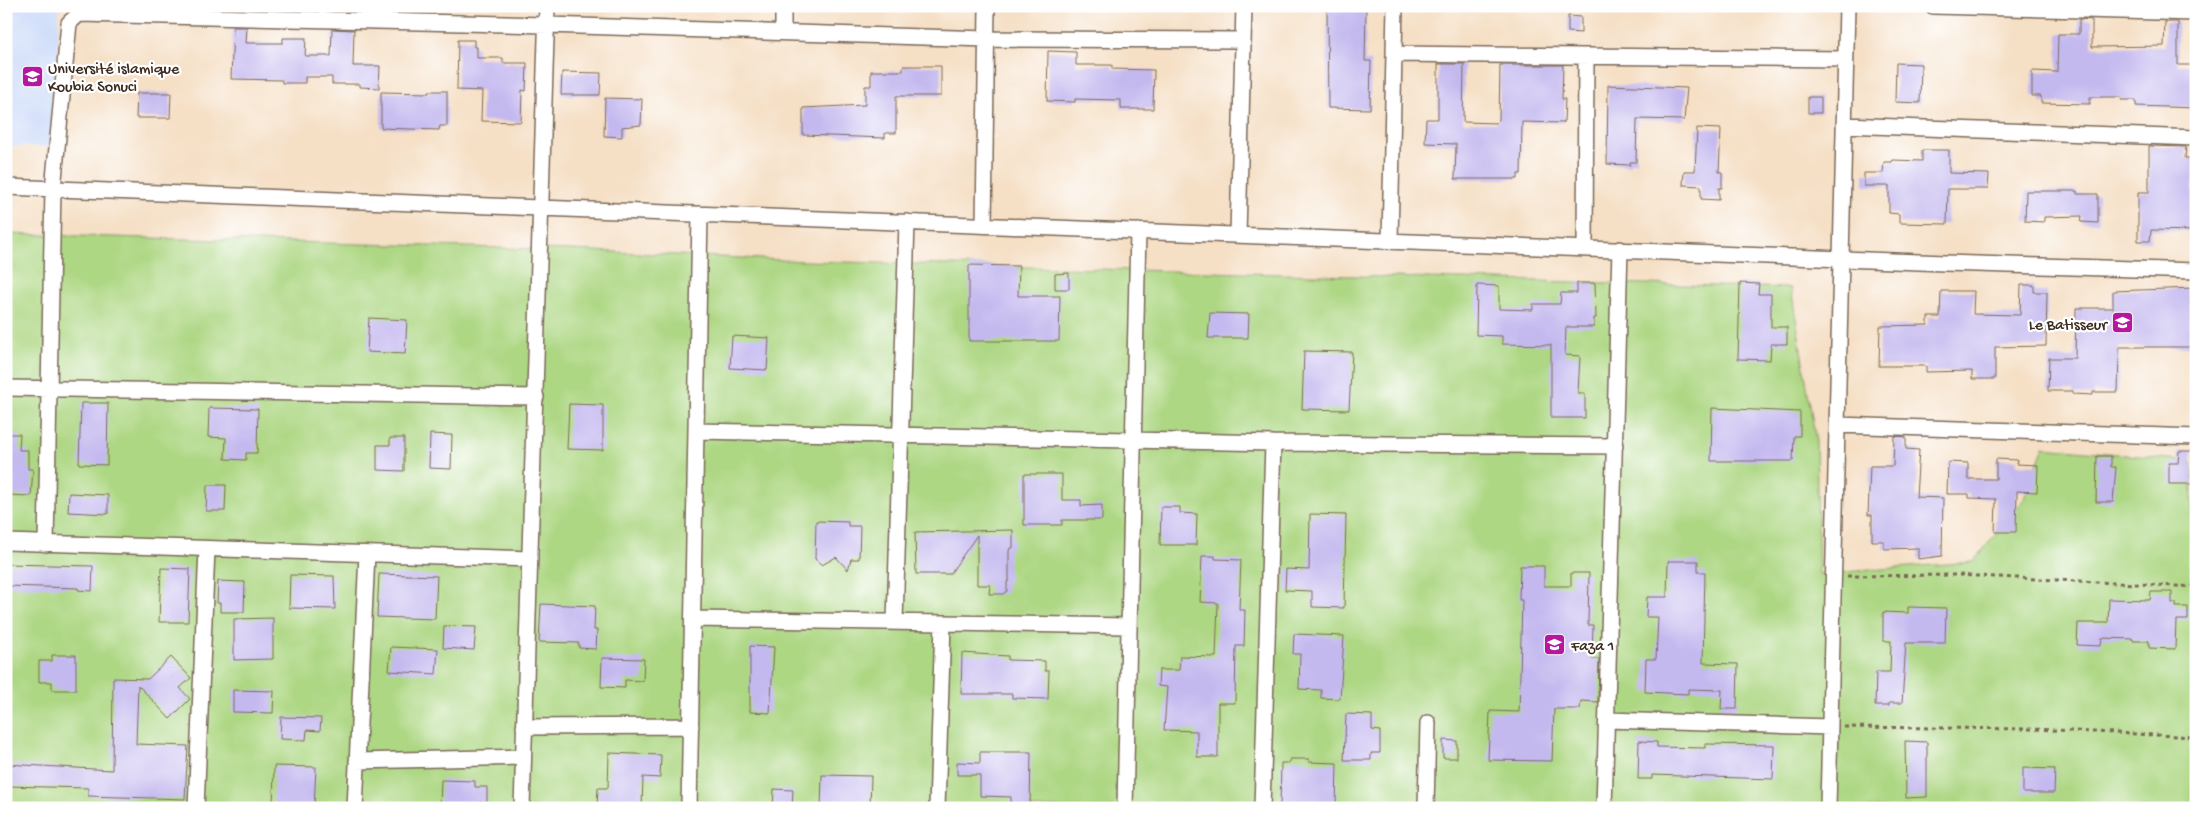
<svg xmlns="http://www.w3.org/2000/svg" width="2202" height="814" viewBox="0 0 2202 814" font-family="'Gochi Hand',sans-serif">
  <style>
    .built { fill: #ccdbf9 }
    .green { fill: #add783; stroke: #748050 }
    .building { fill: #c4b9ef }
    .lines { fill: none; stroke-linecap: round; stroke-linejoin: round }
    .street-casing { stroke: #7c6958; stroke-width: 18 }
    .path { stroke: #7c6958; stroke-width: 3; stroke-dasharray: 4 4; stroke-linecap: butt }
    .street { stroke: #fff; stroke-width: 15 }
    .labels { text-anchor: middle; stroke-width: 4.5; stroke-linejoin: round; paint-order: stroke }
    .poi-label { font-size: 16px; fill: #3b2a1e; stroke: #fff; text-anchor: start }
  </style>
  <rect width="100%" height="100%" fill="#fff"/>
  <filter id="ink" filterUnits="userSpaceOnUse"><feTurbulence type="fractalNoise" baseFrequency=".02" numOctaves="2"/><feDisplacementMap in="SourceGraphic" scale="10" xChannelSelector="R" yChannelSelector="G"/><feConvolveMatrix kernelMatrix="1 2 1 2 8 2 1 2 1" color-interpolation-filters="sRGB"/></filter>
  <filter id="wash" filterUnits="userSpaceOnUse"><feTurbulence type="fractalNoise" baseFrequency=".0096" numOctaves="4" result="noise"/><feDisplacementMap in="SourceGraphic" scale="20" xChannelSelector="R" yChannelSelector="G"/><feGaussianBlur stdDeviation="1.12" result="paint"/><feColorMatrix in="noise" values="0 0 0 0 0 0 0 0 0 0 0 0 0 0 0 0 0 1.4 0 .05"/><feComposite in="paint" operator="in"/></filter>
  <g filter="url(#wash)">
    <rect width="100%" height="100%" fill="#f5dfc5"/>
    <path class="built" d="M6,6h53l-4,141 -49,-1z"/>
    <path class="green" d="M6,234l566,16 233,11 986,27 25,154 3,132 154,-12 50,-61 21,-54 148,14v140h4v207h-2190z"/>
    <g id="blocks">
      <path class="building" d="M1327,6h39l-1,55h6l-1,48 -42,-1z
        M1568,16l13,1v16l-13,-1z
        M2079,19l13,1v27l72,-1 1,-24h13v43h18v43l-60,-2v-6h-15l1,-3h-32v7l-49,-1v-7h-9v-25l25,1 1,-38h21z
        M233,27h14l-1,16h37v-5h23l-1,18h26l1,-27 22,1 -1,36h27l-1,22 -19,-1v-3h-28v-7h-27v6h-23v-3l-51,-1z
        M458,40h16v7h3v11h26v5h24l-1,28 -4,-1 -1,32 -40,-1 1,-30 -25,-1z
        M1048,51l28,1v13h36v4l42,1 -1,39h-32v-9l-46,-1v3l-28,-1z
        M1896,63l25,1 -1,39 -25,-1z
        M1438,64h26l-1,58 33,1 3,-3 1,-55h63l-1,34h3l-1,24 -42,-1 -1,52h-3v5h-63l1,-35 -31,-1 1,-24h12z
        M903,66h38v30h-45v37h-11v5l-82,-3v-27l62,-3v-19h6v-15h32z
        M562,72l39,1 -1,22h-39z
        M1608,85l79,3 -3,32 -47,-1 -1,43h-6v3l-23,-1z
        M429,91h18v35h-7l-1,4 -58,-2v-36l48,1z
        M137,93h34l-1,25h-34z
        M1808,97h13v16h-13z
        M605,98l37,1 -1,26 -19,2v10l-18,-1z
        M1697,128l24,1 -2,43h3v16h-3v12l-18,-1v-13l-18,-1 1,-14h11z
        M2149,146l37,1 -1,11h11l-4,34h4v39l-45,-1 -1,11h-12v-49h11z
        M1922,150h27v23l40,1 -1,15h-40l-1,35 -48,-1v-9l-10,-1v-27h-25v-13h19l1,-11h8l1,-2 29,1z
        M2026,191h51v3h21v29l-17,-1 1,-6 -38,1v5l-19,-1z
        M969,265l50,1 -1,30h42l-1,45h-90z
        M1069,273v16h-14v-15z
        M1577,283h18l1,35h-2v9h-28l-1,28 15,1 -2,37h7v25h-34v-73l-49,-1v-8l-26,-1 1,-50 22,1v23l34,1v-6h27l1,-11h16z
        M1740,283l19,1 -1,10h13v33h16v17h-16l-1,16 -32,-1z
        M2021,285h13v7h13l-1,54 -51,1v32h-23v-8l-46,1v-6h-47l1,-40 48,-1v-8h12l1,-26h33l-1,23 47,1z
        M2194,288l-1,59h-74l-1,45h-25v3l-20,-1v-3h-25l1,-33h26l1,-50h37v-17z
        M1210,313l39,1 -1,24h-40z
        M369,318l38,2 -2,34 -38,-2z
        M732,336l37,2 -2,32 -37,-2z
        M1304,351l48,1 -3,58 -47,-1z
        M81,403h27l-1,62 -28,-1z
        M569,404l34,1v45l-36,-1z
        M209,408l49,1 -1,44h-11v7l-21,-1 1,-21 -18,-1z
        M1712,408l88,4v24h-6l-1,25h-82z
        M6,434h14l-1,16h9v19h5l-2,27 -25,-1z
        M430,434l22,1 -1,34 -22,-1z
        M1894,436l12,1v12l13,1 -3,47 27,1 -1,58 -24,3v-11l-34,1v-8h-12v-26h-4l2,-49h23z
        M390,438h14v33l-27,-1v-25h13z
        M2179,451h13v33h-23v-21h9z
        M2097,456h14v11h5l-3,35h-17z
        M1996,459l21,1 -1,4 22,1 -1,27 -20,-1 -1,41h-21l1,-33 -27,-1v-4h-22l1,-32 20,1v16h28z
        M1024,474h38v26h19v6l21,-1v15h-40v5h-38z
        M207,485h19l-1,26h-19z
        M69,493l39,2v19l-40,-2z
        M1161,507h19v6l17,1 -1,31h-36z
        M1310,514l36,1 -2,93 -32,-1v-16l-27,-1 1,-21 23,1z
        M816,521l32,1v4h12l-1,33h-8l-3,11 -12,-13 -14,8 -7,-6z
        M1013,530v18h-3l-1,3v30l-2,1v9l-4,3h-14l1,-9h-13v-50l-27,39h-34l-1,-42z
        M1202,556h13v3l26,1 -2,50h6l-1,36h-8l-1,57h-17v54h-21v-26l-33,-1 3,-43 -9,-1 1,-16h20l1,-14 36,1 2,-54 -18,-1z
        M1668,561h30v11h7l-2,91 35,1 -1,45h-16l1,-19 -34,-1v5l-43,-2 1,-33h10l2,-42h-12l1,-20h20z
        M6,564l87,2 -1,25 -14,-1v-2l-72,-2z
        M1520,566h24v20h27v-13h18l-1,52h5l-1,34h7l-1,43 -17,-1 -1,8h-26l-2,52 -64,-1 2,-49 29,1 3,-112h-3z
        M161,568l29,1 -2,53h-29z
        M379,574l58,2 -2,43 -58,-2z
        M290,575l44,1 1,33 -46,-1z
        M218,581l27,1 -1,30h-24v-9h-3z
        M2151,592h21v11h4v4h12v13h-12l-1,29 -26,-1v-7h-16v-2l-31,-1 -1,8 -24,-1 1,-22h30l1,-24 41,1z
        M541,604l54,2 -1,24h3l-1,19 -17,-1v-5l-40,-1z
        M1908,607l38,1 -1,35h-39l-4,60h-13v3h-14l1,-34h14l1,-31h-8v-29l25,1z
        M273,618v41l-39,1v-41z
        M444,626l32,1 -2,23 -31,-2z
        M1294,634l50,2 -4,63 -19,-1v-8l-22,-1 1,-35h-7z
        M750,646l24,1 -4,66 -20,-1z
        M391,647l47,2 -2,25 -47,-3z
        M962,653l46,3v4l37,1v10h4l-1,28 -36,-1v-4h-51z
        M52,655h24v35h-24v-8h-13v-21h13z
        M171,657l20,21 -11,10 10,11 -20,20 -32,-34 -2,59 52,2 -3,53 -97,-3v-8l-82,-2v-22l106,6 1,-92 35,1z
        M602,658l42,1 -1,22 -18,-1v8l-24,-1z
        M233,690l41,1 -1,22 -40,-1z
        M1346,714l26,1v15l8,1v22h-9v7h-27z
        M281,717l40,1 -1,13 -13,-1 -1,10 -26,-1z
        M1443,740l14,1v17h-14z
        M1639,741l18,1v5l48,1v-4l69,1 -1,34 -121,-4v4h-14z
        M1905,741l22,1v55l-21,1z
        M980,752h51l-1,56h-19v-11l-31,-1v-21h-23v-13l23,1z
        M609,753l52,2 -1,23 -17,-1 -1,31h-45l1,-20h10z
        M1290,759h19v3l28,1 -1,42 -37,-1v4l-19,-1 1,-44h9z
        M274,766l42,1 -2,41h-41z
        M2023,768l32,1 -1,24h-31z
        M822,775l49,1 -1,32h-49z
        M441,780l34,1v6h12v15h-7v6h-40z
        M774,789l19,1 -1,18h-19z"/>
    </g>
  </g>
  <g filter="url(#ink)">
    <use href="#blocks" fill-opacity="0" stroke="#7c6958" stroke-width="1"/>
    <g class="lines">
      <defs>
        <path id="street" d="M783,6v26
          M1933,6l263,7
          M1394,54l451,5
          M1844,125l352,13
          M6,187l1939,76 251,8
          M984,225l3,-219
          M1238,235l6,-229
          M1390,241l5,-235
          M1585,248l1,-191
          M6,388l530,9
          M1837,425l359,12
          M696,431l577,12 342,3
          M6,542l524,17
          M46,544l7,-355 16,-166 10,-9 468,11 440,14 256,1
          M693,619l436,7
          M895,622l12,-400
          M1607,720l223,7
          M524,727l167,-1
          M357,761l166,-4
          M196,808l11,-259
          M355,808l12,-254
          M522,808l25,-802
          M689,808l11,-594
          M937,808l6,-185
          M1125,808l13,-577
          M1262,808l11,-365
          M1426,808l2,-85
          M1604,808l16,-559
          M1828,808l19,-802"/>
      </defs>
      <use href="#street" class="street-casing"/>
      <path class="path" d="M1847,576l110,-1 239,12
        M1844,727l189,2 163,8"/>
      <use href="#street" class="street"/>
    </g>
  </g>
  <defs>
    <symbol id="university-square" viewBox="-11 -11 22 22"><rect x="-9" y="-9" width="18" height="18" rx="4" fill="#b5179e" stroke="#fff"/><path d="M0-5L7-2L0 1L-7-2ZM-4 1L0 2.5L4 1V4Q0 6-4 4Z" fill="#fff"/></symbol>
    <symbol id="school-square" viewBox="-11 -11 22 22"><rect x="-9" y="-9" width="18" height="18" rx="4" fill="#b5179e" stroke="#fff"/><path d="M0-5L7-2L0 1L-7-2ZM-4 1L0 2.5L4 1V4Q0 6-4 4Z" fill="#fff"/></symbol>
  </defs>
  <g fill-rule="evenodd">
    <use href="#university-square" x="20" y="64" width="25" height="25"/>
    <use href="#school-square" x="2110" y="310" width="25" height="25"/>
    <use href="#school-square" x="1542" y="632" width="25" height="25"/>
  </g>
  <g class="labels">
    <g class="poi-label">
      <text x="48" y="73">Université islamique<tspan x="48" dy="18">Koubia Sonuci</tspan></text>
      <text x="2107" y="329" text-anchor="end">Le Batisseur</text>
      <text x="1571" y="650">Faza 1</text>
    </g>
  </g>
  <rect width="2202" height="814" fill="none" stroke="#fff" stroke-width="25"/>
</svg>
